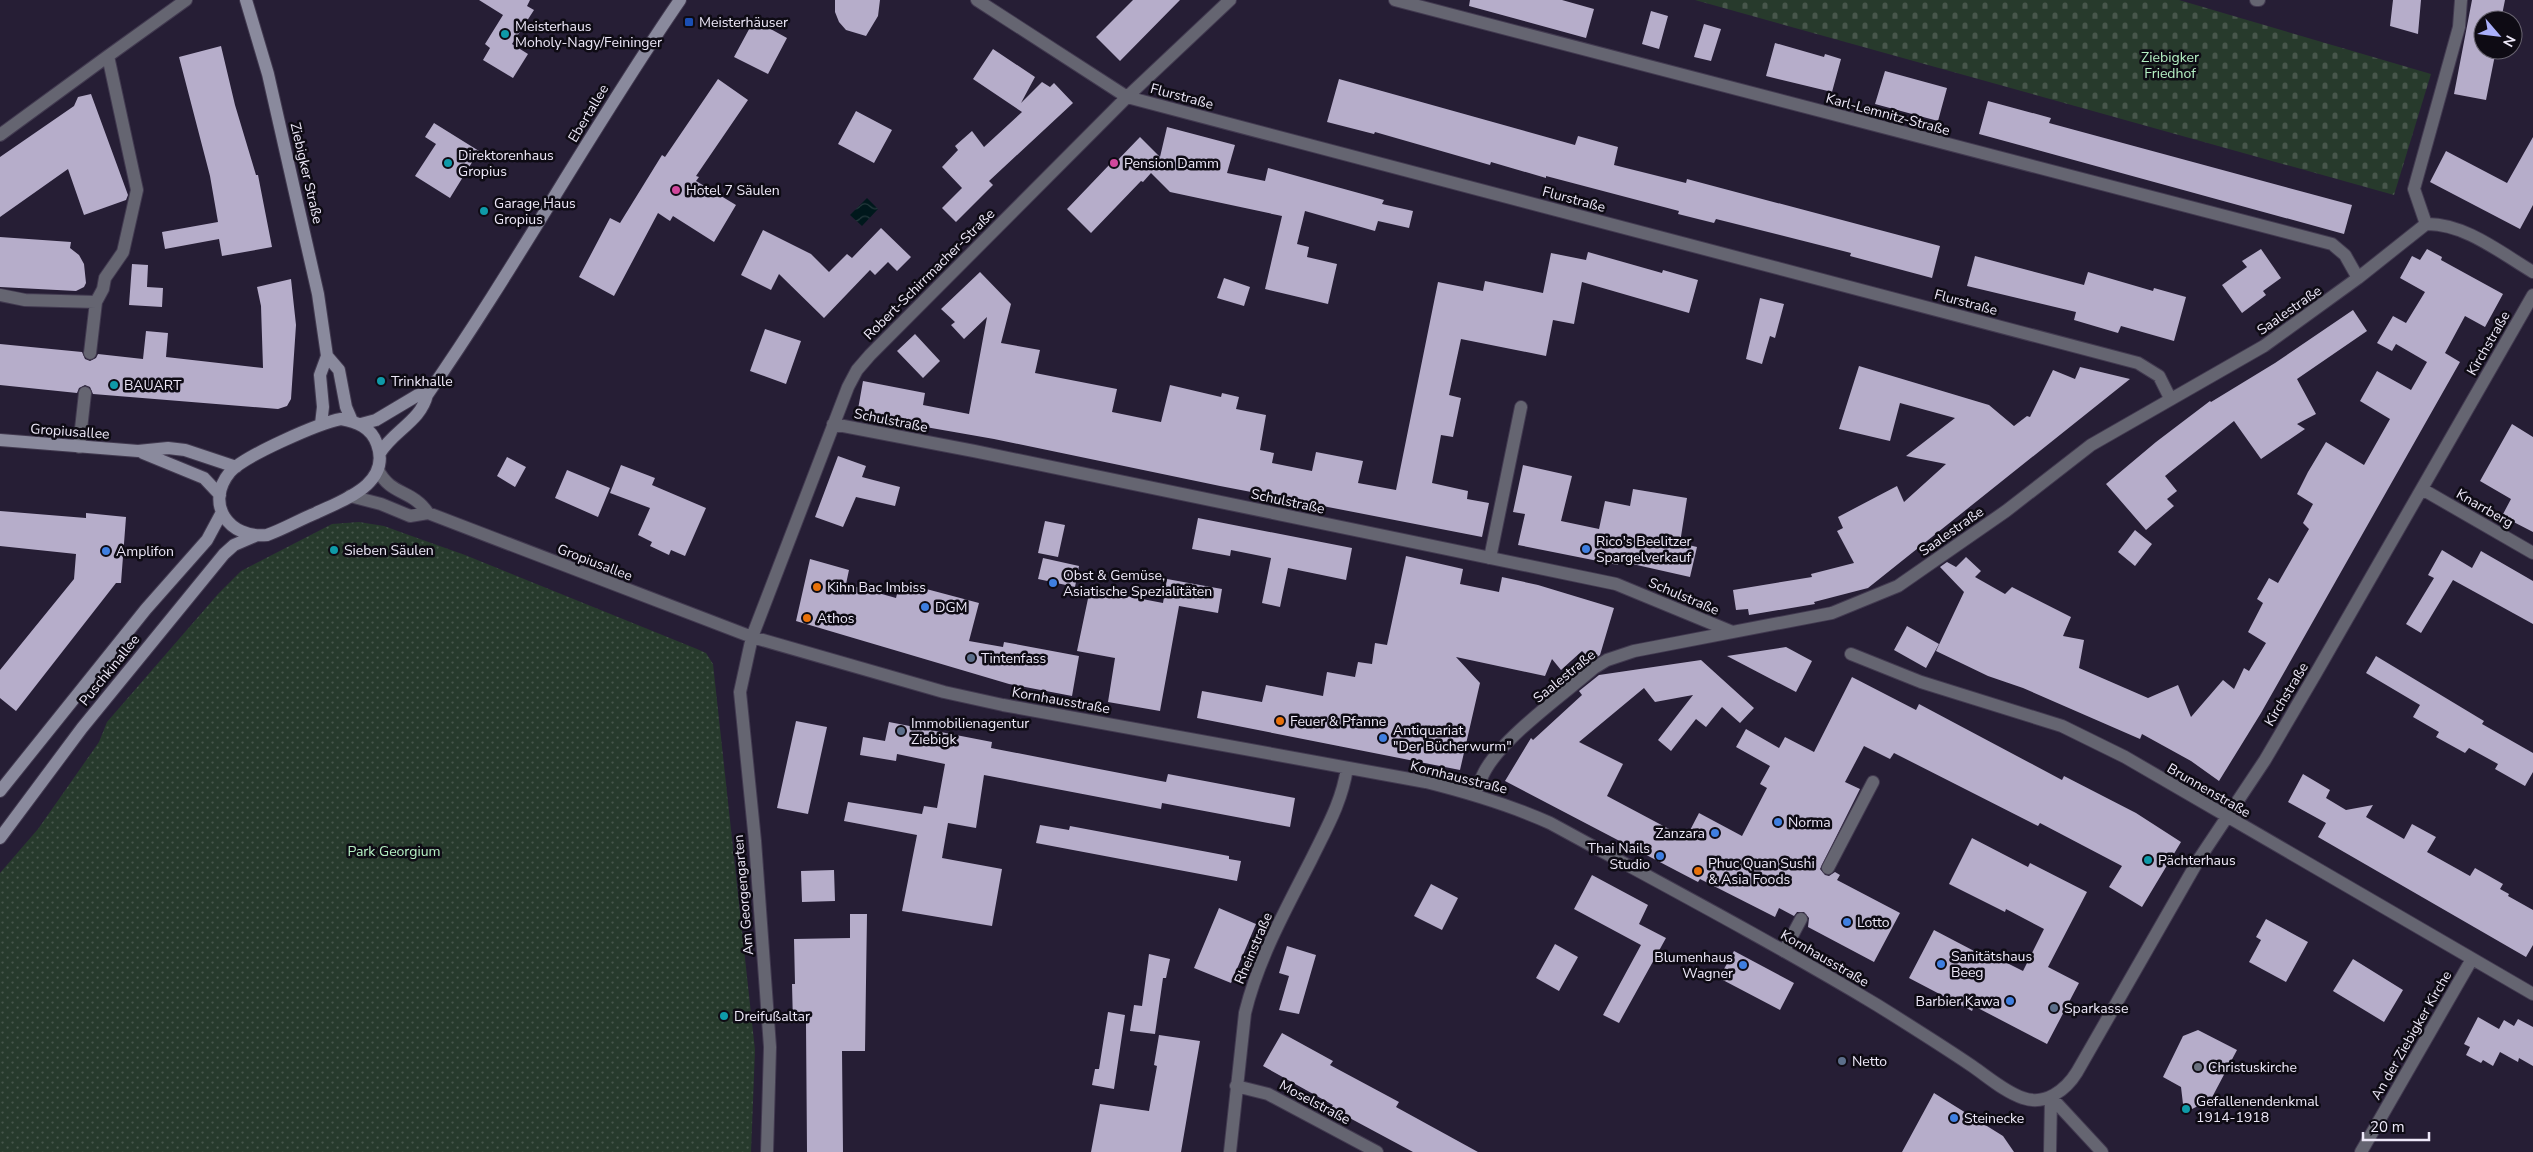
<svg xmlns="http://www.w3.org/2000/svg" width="2533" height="1152" viewBox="0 0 2533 1152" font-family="'Nunito Sans',sans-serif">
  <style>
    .cemetery { fill: url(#cemetery-stones) }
    .park { fill: url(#park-dots) }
    .water { fill: url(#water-waves) }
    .building { fill: #b6adca }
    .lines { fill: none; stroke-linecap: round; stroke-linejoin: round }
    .lane-casing { stroke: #423a50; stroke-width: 14 }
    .street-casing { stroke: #423a50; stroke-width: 14 }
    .secondary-casing { stroke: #423a50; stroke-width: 14 }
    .lane { stroke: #656571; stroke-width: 12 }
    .street { stroke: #656571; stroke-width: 12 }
    .secondary { stroke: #8a8a9d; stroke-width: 12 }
    .transit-dot { fill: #1a4fb4; stroke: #0e0b14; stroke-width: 2 }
    .culture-dot { fill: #0f9aa8; stroke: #0e0b14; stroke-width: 2 }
    .hotel-dot { fill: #d1479c; stroke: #0e0b14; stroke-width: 2 }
    .shop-dot { fill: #3f7fe0; stroke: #0e0b14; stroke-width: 2 }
    .food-dot { fill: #e8710a; stroke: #0e0b14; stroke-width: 2 }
    .service-dot { fill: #5c6f8a; stroke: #0e0b14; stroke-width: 2 }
    .worship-dot { fill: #6b7280; stroke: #0e0b14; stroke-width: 2 }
    .labels { text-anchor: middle; stroke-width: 5; stroke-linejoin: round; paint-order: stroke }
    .poi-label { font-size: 14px; fill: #ede8f8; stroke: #0e0b14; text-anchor: start }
    .park-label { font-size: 14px; fill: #b5f0c4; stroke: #0e0b14 }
    .street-label { font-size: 14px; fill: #ede8f8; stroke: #0e0b14 }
  </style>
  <defs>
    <pattern id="cemetery-stones" width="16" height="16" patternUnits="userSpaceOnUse" patternTransform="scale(1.25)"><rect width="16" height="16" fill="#273a2c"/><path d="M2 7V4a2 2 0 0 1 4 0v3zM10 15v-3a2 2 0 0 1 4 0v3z" fill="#47564b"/></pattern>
    <pattern id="park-dots" width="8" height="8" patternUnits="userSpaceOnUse" patternTransform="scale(1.25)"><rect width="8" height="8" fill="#273a2c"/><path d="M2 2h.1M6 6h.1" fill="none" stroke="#47564b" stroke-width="1.8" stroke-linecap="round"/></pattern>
    <pattern id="water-waves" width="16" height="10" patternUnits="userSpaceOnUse" patternTransform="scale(1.25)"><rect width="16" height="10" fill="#00181c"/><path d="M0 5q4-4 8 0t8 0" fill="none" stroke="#263a3e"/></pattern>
  </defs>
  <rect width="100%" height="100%" fill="#261e35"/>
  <path class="cemetery" d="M1695,0h484l252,74 -37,121z"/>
  <path class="park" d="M359,522l25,4 22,8 59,21 232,94 9,4 7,11 42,386 -4,102h-751v-279l38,-44 61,-87 8,-20 111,-128 23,-23 91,-47z"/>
  <path class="water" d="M867,198l11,11 -16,17 -12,-11z"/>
  <path class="building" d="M479,0h51l-3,6 7,4 -22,34 16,10 -15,24 -30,-18 7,-12 -5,-4 18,-29z
    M835,0h45l-2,16 -12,20 -20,-6 -7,-8 -4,-10z
    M1133,0h47l-60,61 -24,-24z
    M1470,0h92l32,9 -8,29 -117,-32z
    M2393,0h28l-3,34 -28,-8z
    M2472,0h33l-4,20h-18v30h13l-10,50 -32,-6z
    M1651,11l17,5 -9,33 -17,-5z
    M754,20l33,18 -19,36 -34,-17z
    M1704,24l17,5 -10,32 -17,-4z
    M1775,43l49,14 1,-3 16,5 -9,33 -66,-16z
    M221,46l14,59 21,70h2l14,72 -50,9 -3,-17 -54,10 -3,-17 56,-10 -8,-46 -31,-119z
    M993,49l42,28 -14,26 21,-21 8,5 4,-4 19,20 -84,78 4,4 -37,37 -14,-14 20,-20 -20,-21 16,-17 -3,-4 17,-15 12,16 38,-35 -49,-33z
    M1885,71l62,17 -9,33 -63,-17z
    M718,79l30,21 -52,76 3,1 -3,4 40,24 -22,37 -41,-26 -3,5 -12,-8 -44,83 -35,-19 31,-59 10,5 42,-68 3,2z
    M1339,79l236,66 3,-9 40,11 -4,18 72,18 1,-4 253,67 -8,32 -82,-22 1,-3 -135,-34 -2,4 -36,-9 1,-3 -133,-35v2l-55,-16 -1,3 -115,-33 -1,2 -47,-12z
    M91,94l37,101 -2,5 -42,15 -16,-46 -68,48v-60l74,-51 4,-9z
    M1988,101l63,17 -2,5 303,82 -8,29 -365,-100z
    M856,111l36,19 -18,33 -36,-19z
    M434,123l45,28 -29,47 -35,-22 21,-32 -11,-7z
    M1167,127l68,18 -8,28 38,8 3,-13 116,32 -2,4 31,7 -4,17 -31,-7 -3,10 -70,-20 -8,33 12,3 -2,10 30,7 -9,40 -63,-15 17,-73 -112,-24 -19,-19 -8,9 -2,-1 -50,52 -24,-24 44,-46 2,2 27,-28 20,20z
    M2533,137v68l-13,24 -90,-47 16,-31 61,32z
    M881,228l30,29 -14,14 -9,-9 -13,13 -5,-5 -46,48 -45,-44 -8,16 -30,-15 22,-45 48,24 18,18 18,-18 5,4z
    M0,237l71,5 -1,6 9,7 5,9 2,19 -2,4 -8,4 -76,-4z
    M2261,249l20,29 -18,13 3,4 -24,18 -20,-28 25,-18 -5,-6z
    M2427,249l15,8 -1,3 62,34 -18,33 -20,-11 -20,37 15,9 -199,351 -42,68 -28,-20 -49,-27 -2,5 -117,-51 -35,-12 -52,-25 28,-59 -24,-25 7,-5 9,5 10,-10 15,14 -6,6 30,17 7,-7 59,30 -8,19 21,4 -5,28 69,30 30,-13 13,32 32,-37 11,9 10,-21 5,3 17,-28 -18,-11 15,-29 -6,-4 12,-21 9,5 31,-54 -6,-6 10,-19 -16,-10 11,-22 18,-30 38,23 26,-46 -30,-18 17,-30 34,19 16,-28 -31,-18 -4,7 -15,-8 16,-27 13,7 19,-31 -25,-14 12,-22 8,4z
    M1588,252l74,21 1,-3 35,10 -9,33 -107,-31 -8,42 -21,-4 -7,36 -85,-17 -12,56 12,3 -8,39 -12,-2 -9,48 36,8 -1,8 22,4 -7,34 -262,-51 -226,-47 -137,-24 6,-34 62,12 -2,12 46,9 18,-97 -23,22 -13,-14 4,-3 -14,-13 39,-37 31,32 -10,39 39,7 -5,23 82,16 -5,23 49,10 9,-37 51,12 1,-4 17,4 -3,12 30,6 -6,35 14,3 -2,10 40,8 4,-19 47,9 -5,22 38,7 42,-208 45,9 2,-10 58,12 8,-40 35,7z
    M1975,256l109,29 4,-13 65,19 1,-3 32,9 -12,44 -53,-15 -3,7 -44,-13 2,-8 -109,-26z
    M132,264l16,1 -1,22 16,1 -1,19 -33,-2z
    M1224,278l26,9 -6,19 -27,-8z
    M291,279l5,46 -5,74 -4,7 -9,3 -185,-15 -3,-7 -5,-2 -6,3 -2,5 -77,-8v-41l82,8 3,7 5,2 6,-3 2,-4 45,5 3,-28 22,2 -2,24 97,11 -2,-62 -4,-19z
    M1760,298l24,6 -9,34 -5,-2 -8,28 -16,-5z
    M2353,310l14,21 -70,48 19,35 -19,10 8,5 -44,30 -27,-38 -69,55 12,15 -10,8 7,7 -28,24 -40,-46 50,-42 54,-41 1,1 64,-39z
    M765,329l36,12 -15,43 -36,-13z
    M915,334l25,27 -17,17 -26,-27z
    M1859,366l130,39 25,21 13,-10 3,1 23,-47 22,9 5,-12 50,12 -262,209 -54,14 1,2 -66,11 -1,-6 -12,1 -3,-20 79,-13 -1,-3 43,-11 -17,-32 6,-3 -5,-11 59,-31 7,16 42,-38 -40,-8 49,-38 -55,-15 -10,38 -51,-12z
    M2512,424l21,13v95l-31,-16 9,-17 -31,-18z
    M838,456l28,10 -4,11 38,10 -5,19 -39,-9 -13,30 -28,-10z
    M507,457l19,10 -11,20 -18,-11z
    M621,465l34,13 -3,7 54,23 -21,48 -14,-6 -2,5 -19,-9 2,-4 -14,-7 12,-27 -40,-15z
    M1523,465l49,11 -11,45 38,8 6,-28 25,5 3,-17 54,9 -7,45 17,4 -7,30 -71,-16 -1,4 -100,-20 7,-31 -12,-2z
    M567,470l43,18 -12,29 -43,-19z
    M0,511l86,7v-5l40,4 -5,66h-5l-100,128 -16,-13v-28l74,-91 2,-25 -76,-8z
    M1198,518l154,30 -6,32 -58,-12 -8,39 -18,-4 9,-45 -40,-8 -1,6 -38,-7z
    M1045,521l20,4 -7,32 -20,-4z
    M2135,530l17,14 -17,22 -17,-14z
    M2442,550l30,18 9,-17 52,30v43l-80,-44 -32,53 -15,-9 28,-46 -6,-3z
    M1406,556l57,13 -3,15 39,8 3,-15 36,8 76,23 -14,47 -32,24 16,-26 -2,-2 -21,19 -9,-11 -7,17 -89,-19 24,26 -20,87 -263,-52 5,-27 60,11 4,-17 57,11 4,-24 28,5 3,-15 14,2 3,-21 12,2z
    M1043,558l36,8 -4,21 -37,-8z
    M810,559l39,11 -3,14 50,14 4,-16 79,21 -10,38 34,6 1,-5 75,14 -7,40 -63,-12 -213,-63z
    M1167,579l55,10 -4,24 -39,-7 -19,105 -52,-9 7,-44 -38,-7 13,-62 73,14z
    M1907,626l32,18 -13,24 -32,-18z
    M1786,647l26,14 -16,31 -69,-36z
    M2376,656l108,65 -2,3 51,29v19l-8,14 -30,-17 3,-5 -29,-16 -4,5 -29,-16 3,-5 -26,-15 7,-12 -54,-32z
    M1701,660l53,48 -14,15 -18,-16 -16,20 -10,-8 -25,32 -13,-11 35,-45 -38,7 -11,-14 -65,54 44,22 -16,32 79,42 13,-25 43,23 25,-48 -7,-4 10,-18 -34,-19 10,-18 33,19 6,-11 29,15 38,-75 64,33 3,-6 143,76 2,-4 72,37 45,29 -39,65 -33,-20 13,-21 -82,-43 -2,3 -144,-73 -4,6 -26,-13 -19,36 15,7 -40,80 5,6 4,1 6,-4 5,3 -3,5 63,33 -26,49 -66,-35 1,-9 -5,-6h-7l-3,4 -15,-8 -4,9 -75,-38 -2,3 -193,-101 26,-43 2,2 49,-45 -3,-4 20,-16z
    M796,721l31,6 -19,87 -31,-6z
    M889,722l103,20 -1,6 175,34 2,-8 127,24 -5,29 -128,-24 -1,6 -177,-34 -8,53 -28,-5 -6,35 60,11 -10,57 -90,-15 15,-76 -73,-14 4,-19 74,12 2,-8 13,2 8,-44 -48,-10 -1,7 -36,-6 3,-18 22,4z
    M2303,774l27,16 -4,8 20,12 27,-5 -7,12 38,22 8,-15 24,13 -9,15 43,24 5,-8 28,16 -3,5 9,5 -1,2 25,14v35l-7,12 -208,-120 8,-14 -38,-21z
    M1040,825l29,5 1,-4 159,30v3l12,2 -4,20 -201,-38z
    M1972,838l56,29 2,-4 57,29 -39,75 31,16 -32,61 -73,-38 -2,5 -63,-33 25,-48 63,33 2,-4 24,12 21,-42 -38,-20 -1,3 -56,-28z
    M834,870l1,31 -33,1 -1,-31z
    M1592,875l56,30 -9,19 27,14 -47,85 -16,-8 38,-70 -67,-36z
    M1431,884l27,14 -16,32 -28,-14z
    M1219,908l37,16 -25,59 -37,-15z
    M850,914h17l-2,137h-23l1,101h-36l-1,-129h-13l-1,-39h3l-1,-45 56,-1z
    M2266,919l42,23 -22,40 -37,-20 12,-22 -5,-3z
    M1555,944l23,13 -19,34 -23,-13z
    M1287,946l29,9 -17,59 -20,-4 10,-34 -10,-3z
    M1734,951l60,32 -14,27 -61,-32z
    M1149,954l21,5 -4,19h-3l-8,56 -25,-3 4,-26 8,1z
    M2353,959l50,31 -19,32 -51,-31z
    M1108,1012l17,3 -11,74 -22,-4 3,-16h4z
    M2478,1017l21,12 5,-9 10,6 4,-7 15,8v39l-14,-8 -1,4 -18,-10 -7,14 -10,-6 -2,3 -15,-8 4,-8 -6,-3z
    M2198,1030l39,20 -29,55 -4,-2 -12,6 -9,-5 -2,-17 -18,-10 20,-41z
    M1282,1033l51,28 -3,4 69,37 -3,5 82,45h-65l-82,-44 2,-3 -70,-39z
    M1159,1035l41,6 -19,111h-90l9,-48 49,7 8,-45 -3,-1z
    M1934,1093l69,43 11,16h-112z"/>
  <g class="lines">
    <defs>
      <path id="lane" d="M2256,0h3
        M0,135l108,-79
        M0,295l25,5 71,2
        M90,353l6,-51 7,-13 2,-11 18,-26 14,-62 -29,-134 78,-56
        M79,447l6,-54
        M1490,558l31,-151
        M1828,868l45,-86
        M1784,951l17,-32"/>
      <path id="street" d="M977,0l150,97 1011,266 21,13 11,22
        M1395,0l937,244 13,11 13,23
        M2461,0l-2,27 -45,162 12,35c38,-1 75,29 107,48
        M833,424l141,27 642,133 114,47
        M378,470c13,26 34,19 50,43
        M2422,489l111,64
        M350,496l31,8 29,12 18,-3 324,124 192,55 59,13 423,77c44,11 84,23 124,41 110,60 220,118 327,182 32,20 64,40 95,61 16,11 33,26 51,32 22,8 43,-8 54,-26l122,-213 66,-99 51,-87 217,-378
        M1851,654l70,28 141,44 63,31 408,237
        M1475,794c4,-9 6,-17 11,-25 19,-33 78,-75 108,-101l13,-8 27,-9 198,-38 66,-27 108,-75 85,-66 173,-99 94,-68 68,-54
        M1236,1086l32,8 109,58
        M2051,1097l51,55
        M767,1152l3,-105 -15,-206 -15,-149 12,-55 96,-250 9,-17 13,-15 257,-258 103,-97
        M1230,1152l15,-139c13,-54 41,-104 66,-153 15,-31 31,-58 36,-92
        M2050,1152l1,-55
        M2361,1152l111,-193"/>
      <path id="secondary" d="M246,0l22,74 50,220 9,62 -7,19 3,32 -2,17
        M327,356l12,14 7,37 6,14
        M341,419c16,3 30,8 36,25 15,40 -34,56 -61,69 -17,7 -32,16 -49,22 -38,4 -63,-31 -37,-63 14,-16 89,-49 111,-53z
        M361,424l15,-4 42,-25h9
        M0,440l138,11 30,-3 17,2 51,17
        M143,453l61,25 16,17
        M380,453c13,-22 41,-32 47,-58 89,-128 164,-266 253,-395
        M0,791l146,-182 61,-69 15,-28
        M0,838l82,-110 142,-174 10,-9 21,-9"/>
    </defs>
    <use href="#lane" class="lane-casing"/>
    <use href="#street" class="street-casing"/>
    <use href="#secondary" class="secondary-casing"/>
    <use href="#lane" class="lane"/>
    <use href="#street" class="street"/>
    <use href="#secondary" class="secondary"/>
  </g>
  <rect class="transit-dot" x="684" y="17" width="10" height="10" rx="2.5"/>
  <g class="culture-dot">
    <circle cx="505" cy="34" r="5"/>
    <circle cx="448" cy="163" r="5"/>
    <circle cx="484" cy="211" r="5"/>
    <circle cx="381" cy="381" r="5"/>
    <circle cx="114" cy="385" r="5"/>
    <circle cx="334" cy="550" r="5"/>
    <circle cx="2148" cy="860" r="5"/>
    <circle cx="724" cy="1016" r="5"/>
    <circle cx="2186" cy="1109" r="5"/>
  </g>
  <g class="hotel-dot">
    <circle cx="1114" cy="163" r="5"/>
    <circle cx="676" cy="190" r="5"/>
  </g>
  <g class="shop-dot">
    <circle cx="1586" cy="549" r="5"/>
    <circle cx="106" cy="551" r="5"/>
    <circle cx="1053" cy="583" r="5"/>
    <circle cx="925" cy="607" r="5"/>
    <circle cx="1383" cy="738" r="5"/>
    <circle cx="1778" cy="822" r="5"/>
    <circle cx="1715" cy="833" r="5"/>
    <circle cx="1660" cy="856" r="5"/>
    <circle cx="1847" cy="922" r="5"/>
    <circle cx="1941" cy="964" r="5"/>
    <circle cx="1743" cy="965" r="5"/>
    <circle cx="2010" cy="1001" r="5"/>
    <circle cx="1954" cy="1118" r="5"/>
  </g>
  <g class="food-dot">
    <circle cx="817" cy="587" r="5"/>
    <circle cx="807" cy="618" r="5"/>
    <circle cx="1280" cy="721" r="5"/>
    <circle cx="1698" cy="871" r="5"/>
  </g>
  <g class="service-dot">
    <circle cx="971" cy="658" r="5"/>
    <circle cx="901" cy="731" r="5"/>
    <circle cx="2054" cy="1008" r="5"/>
    <circle cx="1842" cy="1061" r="5"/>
  </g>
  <circle class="worship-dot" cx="2198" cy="1067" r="5"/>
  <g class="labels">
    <g class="poi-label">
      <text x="699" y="27">Meisterhäuser</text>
      <text x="515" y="31">Meisterhaus<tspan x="515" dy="16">Moholy-Nagy/Feininger</tspan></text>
      <text x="458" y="160">Direktorenhaus<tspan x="458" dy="16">Gropius</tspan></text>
      <text x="1124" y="168">Pension Damm</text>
      <text x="686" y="195">Hotel 7 Säulen</text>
      <text x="494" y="208">Garage Haus<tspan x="494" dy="16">Gropius</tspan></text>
      <text x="391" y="386">Trinkhalle</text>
      <text x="124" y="390">BAUART</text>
      <text x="1596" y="546">Rico's Beelitzer<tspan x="1596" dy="16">Spargelverkauf</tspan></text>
      <text x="344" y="555">Sieben Säulen</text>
      <text x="116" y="556">Amplifon</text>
      <text x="1063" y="580">Obst &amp; Gemüse,<tspan x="1063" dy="16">Asiatische Spezialitäten</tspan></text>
      <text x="827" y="592">Kihn Bac Imbiss</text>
      <text x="935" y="612">DGM</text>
      <text x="817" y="623">Athos</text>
      <text x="981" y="663">Tintenfass</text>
      <text x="1290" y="726">Feuer &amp; Pfanne</text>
      <text x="911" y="728">Immobilienagentur<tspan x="911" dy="16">Ziebigk</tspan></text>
      <text x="1393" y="735">Antiquariat<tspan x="1393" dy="16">"Der Bücherwurm"</tspan></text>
      <text x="1788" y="827">Norma</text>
      <text x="1705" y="838" text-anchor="end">Zanzara</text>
      <text x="1650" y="853" text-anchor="end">Thai Nails<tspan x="1650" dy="16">Studio</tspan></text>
      <text x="2158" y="865">Pächterhaus</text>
      <text x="1708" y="868">Phuc Quan Sushi<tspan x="1708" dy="16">&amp; Asia Foods</tspan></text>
      <text x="1857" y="927">Lotto</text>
      <text x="1951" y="961">Sanitätshaus<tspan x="1951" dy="16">Beeg</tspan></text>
      <text x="1733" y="962" text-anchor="end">Blumenhaus<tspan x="1733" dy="16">Wagner</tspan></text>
      <text x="2000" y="1006" text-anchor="end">Barbier Kawa</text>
      <text x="2064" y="1013">Sparkasse</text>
      <text x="734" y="1021">Dreifußaltar</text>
      <text x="1852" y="1066">Netto</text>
      <text x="2208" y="1072">Christuskirche</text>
      <text x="2196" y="1106">Gefallenendenkmal<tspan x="2196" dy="16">1914-1918</tspan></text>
      <text x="1964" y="1123">Steinecke</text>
    </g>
    <g class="park-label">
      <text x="2170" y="62">Ziebigker<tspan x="2170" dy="16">Friedhof</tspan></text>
      <text x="394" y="856">Park Georgium</text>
    </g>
    <g class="street-label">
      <text transform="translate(1182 96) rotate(15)" y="5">Flurstraße</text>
      <text transform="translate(588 113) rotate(-59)" y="5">Ebertallee</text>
      <text transform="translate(1888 114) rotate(15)" y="5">Karl-Lemnitz-Straße</text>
      <text transform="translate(307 173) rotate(77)" y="5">Ziebigker Straße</text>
      <text transform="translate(1574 199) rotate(15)" y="5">Flurstraße</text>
      <text transform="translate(929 274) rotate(-45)" y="5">Robert-Schirrmacher-Straße</text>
      <text transform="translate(1966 302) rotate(15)" y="5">Flurstraße</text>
      <text transform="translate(2289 310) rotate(-35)" y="5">Saalestraße</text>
      <text transform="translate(2488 343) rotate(-60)" y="5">Kirchstraße</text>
      <text transform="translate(891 420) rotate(11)" y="5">Schulstraße</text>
      <text transform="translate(70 431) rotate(4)" y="5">Gropiusallee</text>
      <text transform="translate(1288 501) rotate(12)" y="5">Schulstraße</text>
      <text transform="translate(2485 508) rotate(30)" y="5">Knarrberg</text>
      <text transform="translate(1951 531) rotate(-35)" y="5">Saalestraße</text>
      <text transform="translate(595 562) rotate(21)" y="5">Gropiusallee</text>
      <text transform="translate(1684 596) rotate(23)" y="5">Schulstraße</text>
      <text transform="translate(109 670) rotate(-51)" y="5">Puschkinallee</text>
      <text transform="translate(1564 676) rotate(-39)" y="5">Saalestraße</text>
      <text transform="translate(2286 694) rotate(-59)" y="5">Kirchstraße</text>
      <text transform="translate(1061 700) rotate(10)" y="5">Kornhausstraße</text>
      <text transform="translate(1459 777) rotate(14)" y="5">Kornhausstraße</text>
      <text transform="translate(2209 790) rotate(30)" y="5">Brunnenstraße</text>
      <text transform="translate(743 895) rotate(-95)" y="5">Am Georgengarten</text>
      <text transform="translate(1253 948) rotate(-67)" y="5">Rheinstraße</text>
      <text transform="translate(1825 958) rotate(30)" y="5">Kornhausstraße</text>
      <text transform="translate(2411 1035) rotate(-60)" y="5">An der Ziebigker Kirche</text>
      <text transform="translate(1315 1102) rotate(28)" y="5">Moselstraße</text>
    </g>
  </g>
  <g transform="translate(2498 35) rotate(118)"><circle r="24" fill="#0e0b14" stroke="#67636f"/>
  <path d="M0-4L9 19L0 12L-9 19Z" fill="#aab0fb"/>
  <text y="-8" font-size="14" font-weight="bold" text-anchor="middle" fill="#ede8f8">N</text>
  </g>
  <path d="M2363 1132v8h66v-8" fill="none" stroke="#ede8f8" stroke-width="2.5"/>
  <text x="2370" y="1132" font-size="15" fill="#ede8f8" stroke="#0e0b14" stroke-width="4" paint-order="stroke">20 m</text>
</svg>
